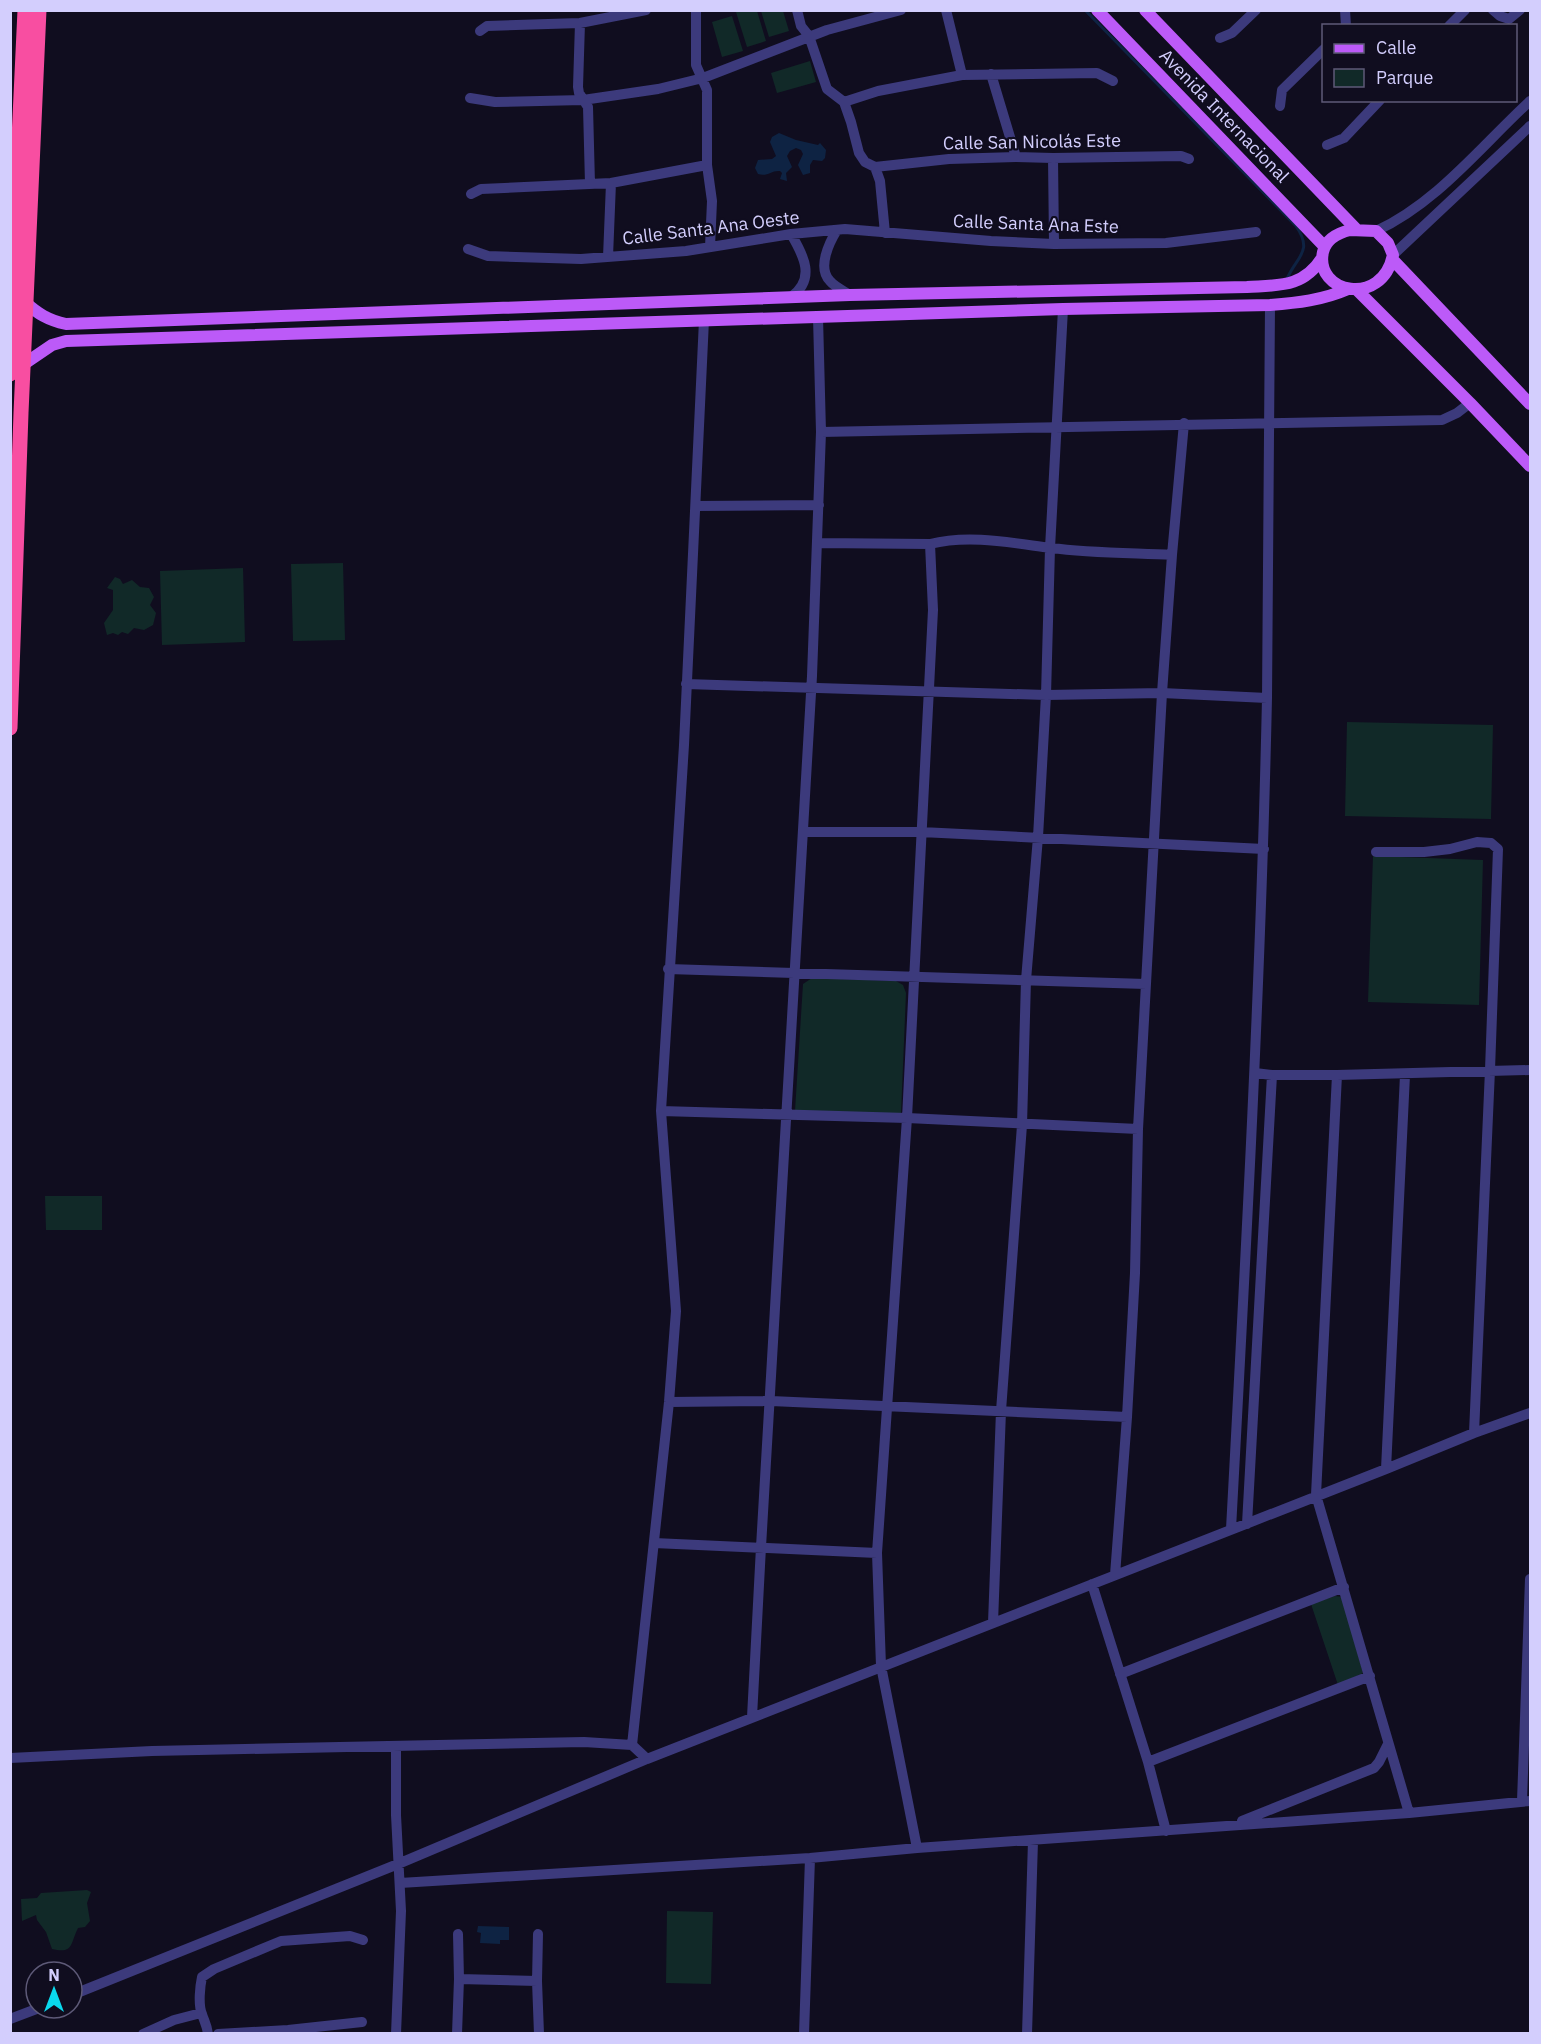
<svg xmlns="http://www.w3.org/2000/svg" width="1541" height="2044" viewBox="0 0 1541 2044" font-family="'IBM Plex Sans',sans-serif">
  <style>
    .green { fill: #112928 }
    .water { fill: #0e2343 }
    .lines { fill: none; stroke-linecap: round; stroke-linejoin: round }
    .stream { stroke: #0e2343; stroke-width: 3 }
    .minor { stroke: #3c3a7c; stroke-width: 10 }
    .major { stroke: #bc5af8; stroke-width: 12 }
    .highway { stroke: #f84ea1; stroke-width: 15 }
    .labels { text-anchor: middle; stroke-width: 4.5; stroke-linejoin: round; paint-order: stroke }
    .street-label { font-size: 18px; fill: #d3cefd; stroke: #100d1f }
  </style>
  <rect width="100%" height="100%" fill="#100d1f"/>
  <path class="green" d="M740,11h17l9,30 -19,6 -11,-35z
    M761,11h22l6,20 -20,6z
    M732,16l11,35 -21,6 -10,-35z
    M810,61l6,21 -39,11 -6,-20z
    M343,563l2,77 -52,1 -2,-77z
    M243,568l2,74 -83,3 -2,-74z
    M115,577l5,2 3,5 9,-4 8,7 9,1 5,9 -4,8 6,8 -3,12 -9,5 -10,-2 -6,6 -6,-2 -4,3 -5,-2 -6,2 -3,-12 9,-13v-20l-6,-2z
    M1347,722l146,3 -2,94 -146,-3z
    M1373,856l110,4 -4,145 -111,-3z
    M812,978l84,3 7,4 3,8 -5,121 -106,-3 8,-127z
    M45,1196h57v34h-56z
    M1335,1596l7,1 21,76 -25,12 -27,-81z
    M87,1890l4,2 -4,11 3,18 -5,6 -7,1c-8,16 -4,26 -26,21l-6,-17 -9,-12 -1,-5 -14,6 -1,-22 16,-1 4,-5z
    M667,1911l46,1 -2,72 -45,-1z"/>
  <path class="water" d="M779,133l17,7 22,5 2,-2 6,7 -1,8 -3,3 -9,-1 -3,5v8l-7,2 -5,-10 5,-11 -2,-4 -5,-2 -6,3 -3,5 5,11 -6,6 1,8 -7,-2 2,-6 -2,-2c-9,-1 -12,6 -22,3l-3,-6 3,-8 14,-1 4,-3 -6,-14 2,-5z
    M478,1926l31,1v13h-9v4l-20,-1 1,-10 -4,-1z"/>
  <g class="lines">
    <path class="stream" d="M1085,10l211,216c18,26 0,31 -9,53"/>
    <path class="minor" d="M696,10v55l11,25v75l5,36 -2,46
      M797,10l4,16 8,10 18,53 17,13 7,20 8,31 6,9 10,5 5,14 5,52
      M946,10l16,65
      M1345,10l1,16
      M1493,10l7,6 9,3 11,-9
      M580,23l-2,64 1,6 9,14 2,77
      M1449,26l16,-16
      M480,31l7,-5 93,-3 66,-13
      M1220,38l12,-5 24,-23
      M991,74l25,83
      M470,98l25,4 88,-2 75,-11 45,-11 124,-48 74,-20
      M844,102l34,-11 84,-16 135,-2 16,8
      M1280,106l2,-16 42,-41
      M1327,145l17,-7 36,-38
      M1053,158l1,86
      M875,167l74,-8 67,-2 37,1 128,-2 8,3
      M471,194l10,-5 130,-6 96,-18
      M837,230c-8,13 -20,38 -7,51 5,6 14,10 20,14
      M1376,231c61,-28 105,-85 154,-130
      M791,234c13,22 25,45 0,63
      M468,249l20,7 93,3 105,-8 105,-17 54,-5 146,12 63,3 112,-1 90,-11
      M1393,255l137,-129
      M608,257l3,-74
      M821,432c207,-4 414,-9 621,-12l15,-7 13,-10
      M696,506l123,-1
      M817,543l113,1c39,-10 82,-1 121,4 39,5 81,5 121,7
      M686,684l360,11 116,-2 105,5c-6,277 -21,554 -36,831
      M1267,698l3,-393
      M803,832h118l343,17
      M1376,852h48l26,-3 27,-7 14,1 7,6 -8,221 -16,363
      M668,969l478,15
      M1255,1073l17,2h65l193,-5
      M1337,1075l-21,420 93,318
      M661,1111l246,7 231,11
      M669,1402l102,-1 356,16
      M1386,1469l19,-394
      M1247,1524l25,-449
      M654,1543l223,10
      M1115,1575l12,-158 8,-144 3,-144 24,-436 10,-138 12,-132
      M1092,1584l56,178 18,69
      M993,1623l8,-212 21,-286 4,-145 12,-143 8,-142 4,-147 13,-239
      M1120,1674l224,-87
      M752,1717l9,-170 51,-871 9,-244 -3,-115
      M632,1745l37,-343 7,-91 -15,-200 23,-366 20,-425
      M10,1758l142,-7 432,-9 48,3 15,14
      M1148,1762l222,-86
      M1522,1801l8,-222
      M1242,1821l132,-53 5,-6 9,-18
      M917,1848l-36,-182 -4,-113 30,-435 26,-508 -3,-66
      M400,1883l410,-25 107,-10 492,-35 121,-12
      M458,1934l1,45
      M537,1981l1,-47
      M72,1995l326,-131 249,-105 739,-290 88,-36 56,-20
      M10,2019l29,-11
      M143,2034l31,-14 27,-7
      M208,2034c-1,-9 -4,-13 -6,-20 -4,-9 -2,-28 0,-37l12,-8 67,-28 69,-5 13,4
      M218,2034l70,-4 74,-8
      M396,2034l5,-123 -5,-96v-69
      M457,2034l2,-55 78,2 2,53
      M804,2034l6,-176
      M1027,2034l6,-193"/>
    <path class="major" d="M1097,10l227,236
      M1145,10l212,220
      M1350,230l26,1 12,12 5,12c-11,53 -79,38 -70,-3 3,-13 15,-19 27,-22z
      M1392,259l138,145
      M1356,289l114,114 60,63
      M25,302c13,12 23,18 41,22l784,-29 397,-8c31,-2 56,1 75,-29
      M24,364l28,-19 14,-4 997,-32 207,-4c27,-2 53,-5 78,-16"/>
    <path class="highway" d="M10,374l2,-86 13,-278
      M10,728l11,-315 18,-403"/>
  </g>
  <g class="labels">
    <g class="street-label">
      <text transform="translate(1224 116) rotate(46)" y="6">Avenida Internacional</text>
      <text transform="translate(1032 142) rotate(-1)" y="6">Calle San Nicolás Este</text>
      <text transform="translate(1036 224) rotate(2)" y="6">Calle Santa Ana Este</text>
      <text transform="translate(711 228) rotate(-7)" y="6">Calle Santa Ana Oeste</text>
    </g>
  </g>
  <rect width="1541" height="2044" fill="none" stroke="#d3cefd" stroke-width="24"/>
  <rect x="1322" y="24" width="195" height="78" fill="#100d1f" stroke="#5e5a78" stroke-width="1.5"/>
  <rect x="1334" y="44" width="30" height="9" fill="#bc5af8" stroke="#5e5a78" stroke-width="1.5"/>
  <text x="1376" y="54" font-size="18" fill="#d3cefd">Calle</text>
  <rect x="1334" y="69" width="30" height="18" fill="#112928" stroke="#5e5a78" stroke-width="1.5"/>
  <text x="1376" y="84" font-size="18" fill="#d3cefd">Parque</text>
  <g transform="translate(54 1990)"><circle r="28" fill="#100d1f" stroke="#5e5a78" stroke-width="1.5"/>
  <path d="M0-4.5L10 22L0 15L-10 22Z" fill="#0ad8ed"/>
  <text y="-9" font-size="16" font-weight="bold" text-anchor="middle" fill="#d3cefd">N</text>
  </g>
</svg>
